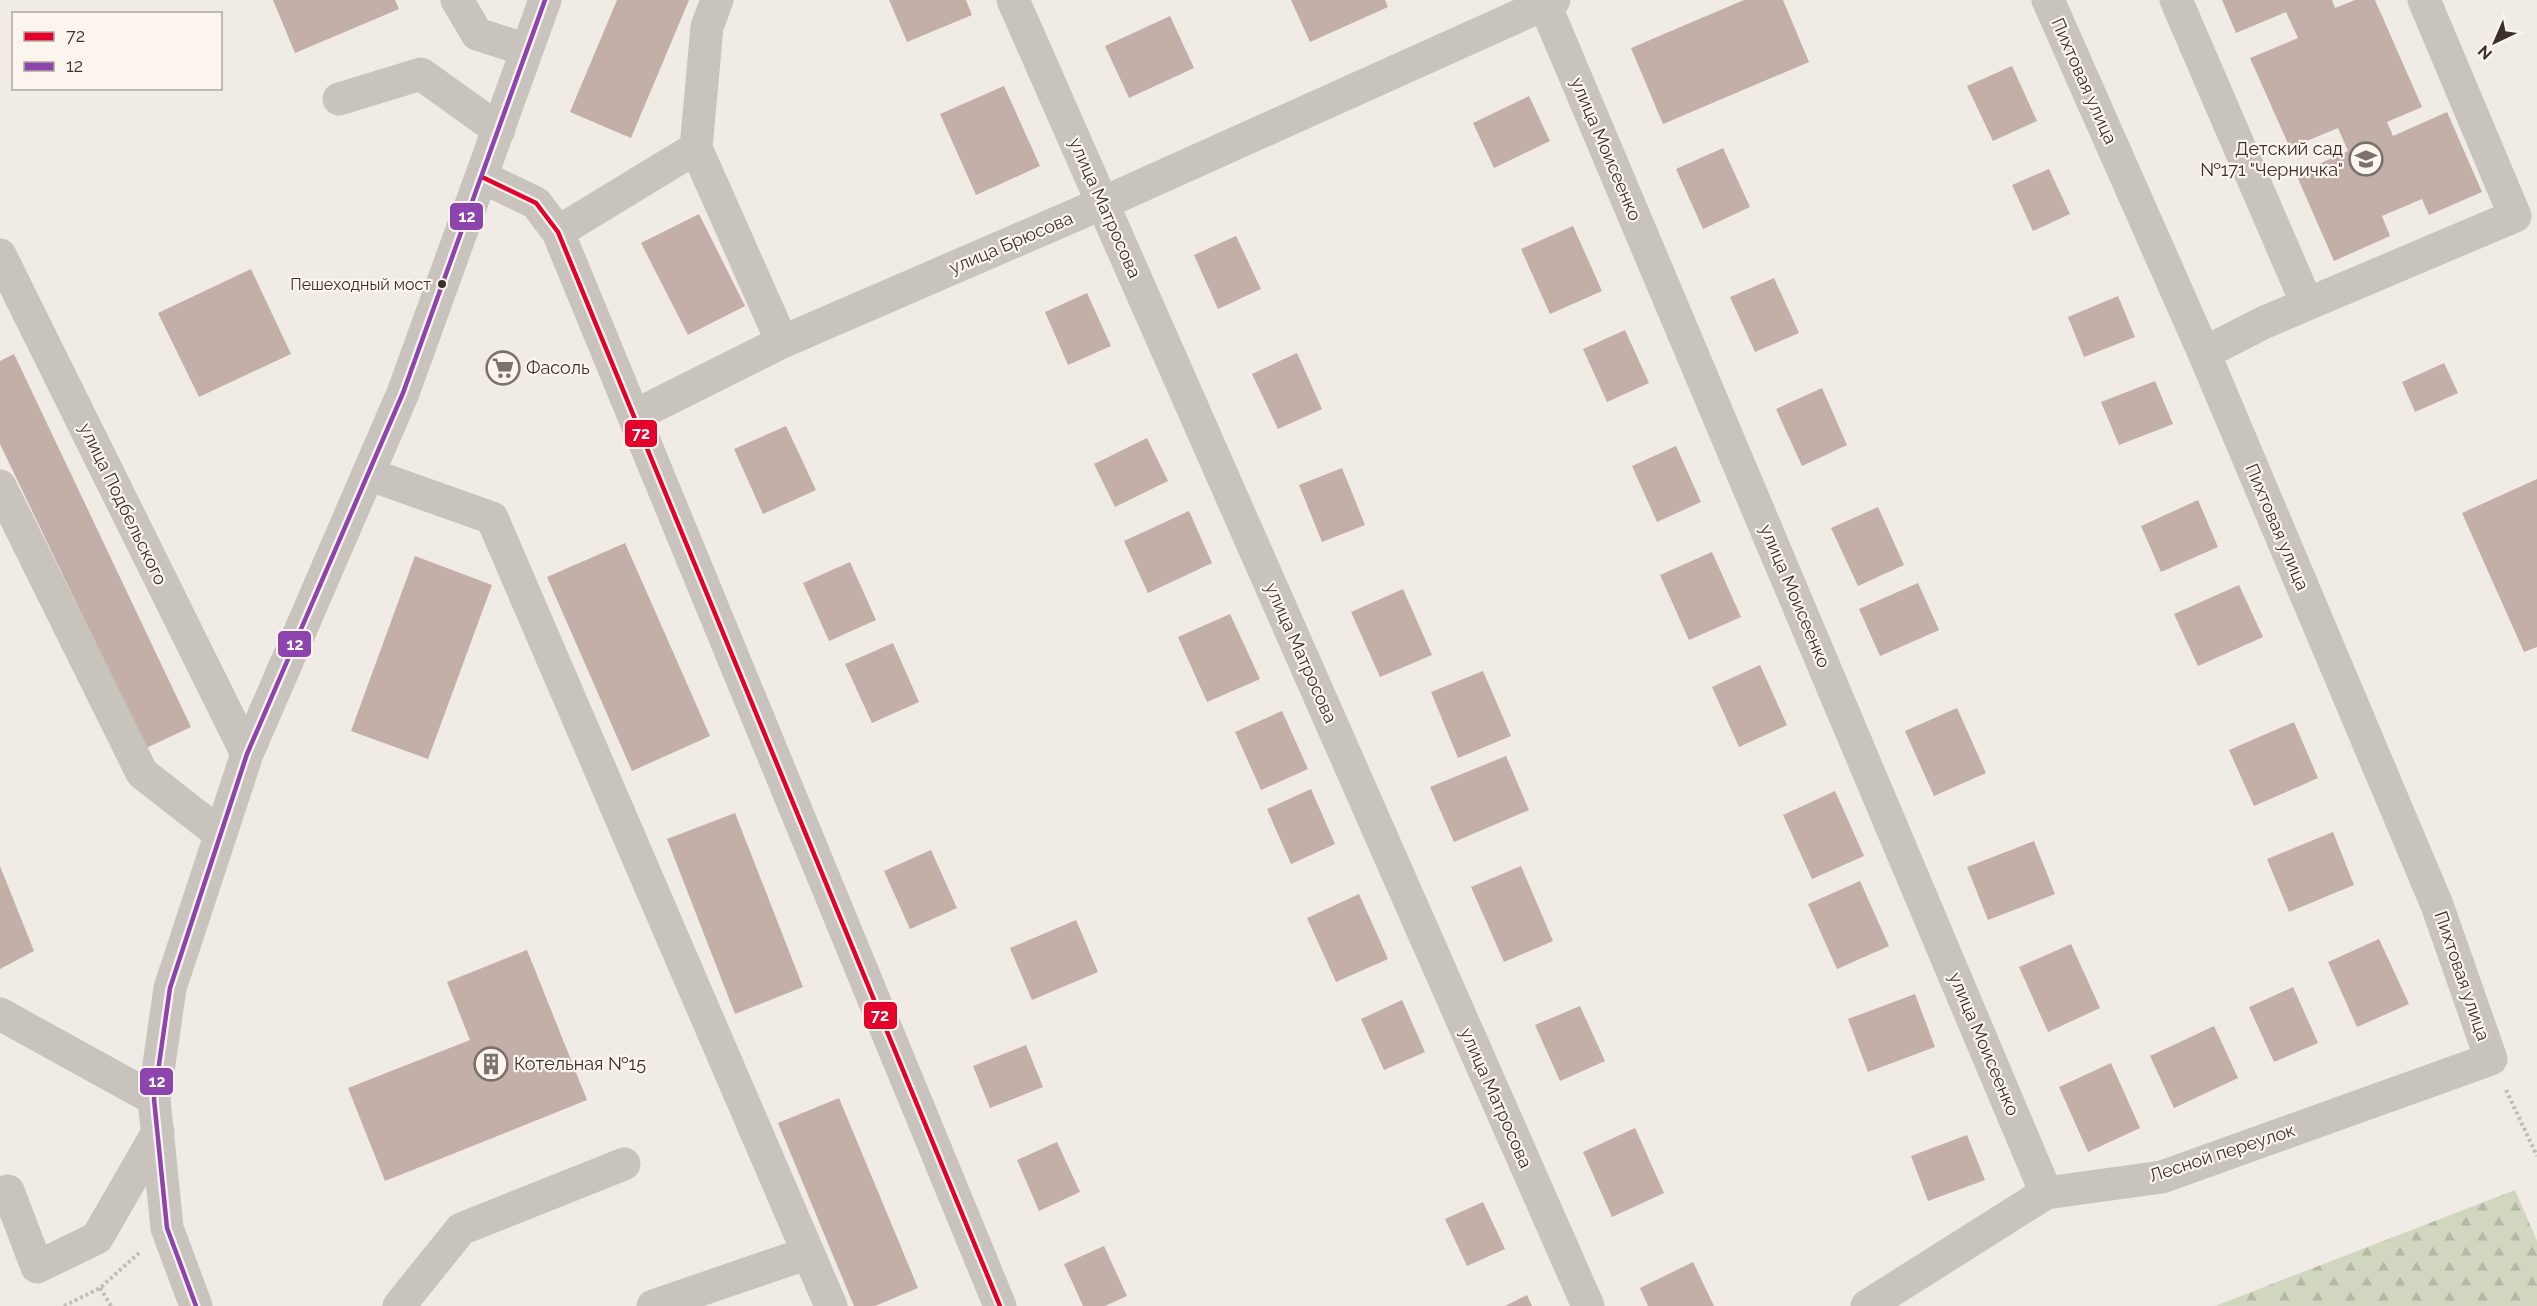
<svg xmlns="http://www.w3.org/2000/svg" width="2537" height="1306" viewBox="0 0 2537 1306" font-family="Raleway,sans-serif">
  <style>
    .forest { fill: url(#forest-firs) }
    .building { fill: #c3afa7 }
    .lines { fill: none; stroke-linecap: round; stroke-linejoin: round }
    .path { stroke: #c2bbb6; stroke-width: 4; stroke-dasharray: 3 3; stroke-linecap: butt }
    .minor { stroke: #c9c3be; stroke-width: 33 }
    .bus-1-casing { stroke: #fbf5ee; stroke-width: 9 }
    .bus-2-casing { stroke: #fbf5ee; stroke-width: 9 }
    .bus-1 { stroke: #e4002b; stroke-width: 4.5 }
    .bus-2 { stroke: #8e44ad; stroke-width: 4.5 }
    .bus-dot { fill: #3b302b; stroke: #fbf5ee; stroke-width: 2 }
    .labels { text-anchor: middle; stroke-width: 4.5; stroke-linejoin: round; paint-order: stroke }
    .bus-label { font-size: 16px; fill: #3b302b; stroke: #fbf5ee; text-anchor: end }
    .street-label { font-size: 18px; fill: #3b302b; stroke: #fbf5ee }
    .poi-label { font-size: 18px; fill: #3b302b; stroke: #fbf5ee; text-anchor: start }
    .line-badge { stroke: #fbf5ee; stroke-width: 2 }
    .badge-label { font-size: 16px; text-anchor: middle; font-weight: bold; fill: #fff }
  </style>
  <defs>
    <pattern id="forest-firs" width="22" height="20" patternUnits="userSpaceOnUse" patternTransform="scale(1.5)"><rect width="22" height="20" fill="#d1d6bf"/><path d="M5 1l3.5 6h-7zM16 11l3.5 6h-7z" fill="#b4b8a4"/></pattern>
  </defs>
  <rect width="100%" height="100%" fill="#f0ebe5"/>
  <path class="forest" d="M2515,1190l22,51v65h-322z"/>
  <path class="building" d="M273,0h122l4,9 -104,44z
    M617,0h72l-58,138 -61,-26z
    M889,0h77l6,15 -65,27z
    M1291,0h94l3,7 -78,35z
    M1744,0h39l26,62 -146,62 -32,-76z
    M2222,0h110l3,8 20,-8h20l47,107 -35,15 6,14 54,-24 35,80 -53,23 -7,-16 -40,17 8,20 -56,25 -38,-87 52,-23 -10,-23 -48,20 -40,-90 48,-20 -12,-26 -50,21z
    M1170,16l24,52 -65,30 -24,-52z
    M2012,66l25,55 -44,20 -26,-55z
    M1004,86l36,80 -64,29 -36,-81z
    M1529,96l21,45 -56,27 -21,-45z
    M1723,148l27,59 -47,22 -27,-60z
    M2049,169l21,45 -37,17 -21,-46z
    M699,214l46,92 -57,29 -47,-92z
    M1573,226l29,65 -52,23 -29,-65z
    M1236,236l25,53 -43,20 -24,-54z
    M251,269l40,85 -92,43 -41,-84z
    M1774,278l25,55 -44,19 -25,-55z
    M1087,293l24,53 -43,19 -23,-53z
    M2118,296l17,41 -51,20 -16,-40z
    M1625,330l24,53 -42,19 -24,-53z
    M1297,353l25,56 -44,20 -26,-55z
    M14,354l177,373 -45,21 -146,-304v-83z
    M2444,363l14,30 -43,19 -13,-30z
    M2155,381l18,43 -54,21 -18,-43z
    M1822,388l25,57 -45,21 -26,-57z
    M786,426l30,64 -53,24 -29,-65z
    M1147,438l21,43 -53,26 -21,-43z
    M1676,446l25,56 -44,20 -25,-56z
    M1342,468l23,57 -43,17 -23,-57z
    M2537,479v168l-13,5 -62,-139z
    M2198,500l20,47 -57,25 -20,-46z
    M1878,507l26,58 -46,21 -27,-58z
    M1189,511l23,52 -64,30 -24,-52z
    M625,543l85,193 -78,35 -85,-194z
    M1712,552l29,65 -52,23 -29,-65z
    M415,556l77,29 -64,174 -77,-28z
    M850,562l26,58 -47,21 -26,-58z
    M1918,583l21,47 -59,26 -21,-47z
    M2239,585l24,52 -65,29 -24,-52z
    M1403,589l29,66 -52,22 -29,-65z
    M1230,614l30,65 -53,23 -29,-65z
    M893,643l26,59 -47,21 -27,-59z
    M1760,665l27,60 -48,22 -27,-60z
    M1483,671l28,65 -53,22 -27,-66z
    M1957,708l29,65 -52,23 -29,-65z
    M1282,711l26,58 -47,21 -26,-58z
    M2294,722l24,56 -64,28 -25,-56z
    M1506,756l23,54 -75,32 -24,-55z
    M1311,789l24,55 -44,20 -24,-55z
    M1835,791l29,65 -52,23 -29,-64z
    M735,813l68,174 -68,27 -68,-175z
    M2333,832l21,53 -65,27 -22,-53z
    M2034,841l21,53 -67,26 -21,-53z
    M931,850l26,58 -47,21 -26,-58z
    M0,866l34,85 -34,18z
    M1521,866l32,75 -49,21 -33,-75z
    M1860,881l29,65 -52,23 -29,-65z
    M1359,894l29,65 -52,23 -29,-64z
    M1076,920l22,52 -66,28 -22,-52z
    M2379,939l30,65 -52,23 -29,-65z
    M2071,944l29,64 -52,24 -29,-65z
    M527,950l60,150 -202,81 -37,-93 122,-48 -23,-58z
    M2293,987l25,56 -44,19 -25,-55z
    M1915,994l20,53 -67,25 -20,-53z
    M1402,1000l23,52 -41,18 -23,-51z
    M1580,1006l25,55 -45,20 -25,-56z
    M2214,1026l24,52 -64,30 -24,-52z
    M1026,1045l17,42 -53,21 -17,-42z
    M2111,1063l29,65 -52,24 -29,-65z
    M839,1098l79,190 -43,18h-21l-76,-183z
    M1635,1128l29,65 -52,24 -29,-65z
    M1967,1135l18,45 -57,21 -17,-45z
    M1057,1142l23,50 -41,19 -22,-51z
    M1483,1202l22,47 -38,17 -22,-47z
    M1104,1246l23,50 -22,10h-22l-19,-42z
    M1693,1262l21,44h-66l-8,-18z
    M1527,1295l5,11h-27z"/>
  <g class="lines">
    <path class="path" d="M2506,1090l31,66
      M100,1288l11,18
      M64,1306l36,-18 39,-35"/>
    <path class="minor" d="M457,0l20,34 50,16
      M717,0l-10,27 -11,121 86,194
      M1013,0l575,1306
      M1543,0l503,1193
      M2176,0l131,304
      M339,99l82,-25 78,56
      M482,177l54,26 22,29 442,1074
      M558,232l138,-84
      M0,255l247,499
      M2204,353l61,-31 250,-106 -91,-216
      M634,416l148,-74 321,-139 451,-203
      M368,474l124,44 339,788
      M0,486l142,287 78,61
      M0,1014l154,85
      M8,1191l29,76 60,-29 61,-106
      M196,1306l-29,-78 -13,-129 16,-111 77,-234 156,-361 142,-393
      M399,1306l62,-77 163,-65
      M653,1306l155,-53
      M1867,1306l179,-113 116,-16 329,-118 -54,-154 -233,-552 -156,-353"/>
    <defs>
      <path id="bus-1" d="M482,177l54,26 22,29 442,1074"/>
      <path id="bus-2" d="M196,1306l-29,-78 -13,-129 16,-111 77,-234 156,-361 142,-393"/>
    </defs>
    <use href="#bus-1" class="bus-1-casing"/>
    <use href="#bus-2" class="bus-2-casing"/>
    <use href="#bus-1" class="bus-1"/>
    <use href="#bus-2" class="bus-2"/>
  </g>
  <defs>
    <symbol id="school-ring" viewBox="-11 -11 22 22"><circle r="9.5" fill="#fbf5ee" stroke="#7a716c" stroke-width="1.5"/><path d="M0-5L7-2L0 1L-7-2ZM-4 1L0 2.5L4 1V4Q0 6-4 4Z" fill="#7a716c"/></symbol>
    <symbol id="supermarket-ring" viewBox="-11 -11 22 22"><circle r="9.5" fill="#fbf5ee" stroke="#7a716c" stroke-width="1.5"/><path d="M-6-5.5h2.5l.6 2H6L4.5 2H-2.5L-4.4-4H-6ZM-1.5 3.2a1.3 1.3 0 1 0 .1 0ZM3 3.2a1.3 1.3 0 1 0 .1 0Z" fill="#7a716c"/></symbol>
    <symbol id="building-ring" viewBox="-11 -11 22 22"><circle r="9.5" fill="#fbf5ee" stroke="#7a716c" stroke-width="1.5"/><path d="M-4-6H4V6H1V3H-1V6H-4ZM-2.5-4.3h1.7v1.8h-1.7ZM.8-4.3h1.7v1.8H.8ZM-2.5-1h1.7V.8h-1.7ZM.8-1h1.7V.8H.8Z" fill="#7a716c"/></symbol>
  </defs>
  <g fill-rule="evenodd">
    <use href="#school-ring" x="2347" y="140" width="38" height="38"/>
    <use href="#supermarket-ring" x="484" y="349" width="38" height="38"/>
    <use href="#building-ring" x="472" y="1045" width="38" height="38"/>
  </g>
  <circle class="bus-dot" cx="442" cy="284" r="5"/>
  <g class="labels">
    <g class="bus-label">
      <text x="431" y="290">Пешеходный мост</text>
    </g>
    <g class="street-label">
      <text transform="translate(2084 81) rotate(66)" y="6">Пихтовая улица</text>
      <text transform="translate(1606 149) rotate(67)" y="6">улица Моисеенко</text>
      <text transform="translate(1105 208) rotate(66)" y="6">улица Матросова</text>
      <text transform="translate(1011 243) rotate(-23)" y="6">улица Брюсова</text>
      <text transform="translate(123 504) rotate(64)" y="6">улица Подбельского</text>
      <text transform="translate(2277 527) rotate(67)" y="6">Пихтовая улица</text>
      <text transform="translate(1795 596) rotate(67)" y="6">улица Моисеенко</text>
      <text transform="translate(1301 653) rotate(66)" y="6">улица Матросова</text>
      <text transform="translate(2462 976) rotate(71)" y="6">Пихтовая улица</text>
      <text transform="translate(1984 1044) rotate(67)" y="6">улица Моисеенко</text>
      <text transform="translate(1496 1098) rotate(66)" y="6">улица Матросова</text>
      <text transform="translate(2222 1153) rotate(-18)" y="6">Лесной переулок</text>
    </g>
    <g class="poi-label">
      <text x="2343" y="155" text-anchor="end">Детский сад<tspan x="2343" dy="21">№171 "Черничка"</tspan></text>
      <text x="526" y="374">Фасоль</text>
      <text x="514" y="1070">Котельная №15</text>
    </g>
  </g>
  <g class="line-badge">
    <rect x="449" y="202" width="35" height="29" rx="6" fill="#8e44ad"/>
    <rect x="624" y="419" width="34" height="29" rx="6" fill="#e4002b"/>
    <rect x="277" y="630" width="35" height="28" rx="6" fill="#8e44ad"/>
    <rect x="863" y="1001" width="35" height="29" rx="6" fill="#e4002b"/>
    <rect x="139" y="1067" width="35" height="29" rx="6" fill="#8e44ad"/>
  </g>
  <g class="badge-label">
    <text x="467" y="222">12</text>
    <text x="641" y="439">72</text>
    <text x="295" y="650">12</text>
    <text x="880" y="1021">72</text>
    <text x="157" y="1087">12</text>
  </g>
  <rect x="12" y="12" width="210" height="78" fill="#fbf5ee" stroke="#aea6a0" stroke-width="1.5"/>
  <rect x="24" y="32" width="30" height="9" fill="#e4002b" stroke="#aea6a0" stroke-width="1.5"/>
  <text x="66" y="42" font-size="18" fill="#3b302b">72</text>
  <rect x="24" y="62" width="30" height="9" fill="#8e44ad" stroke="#aea6a0" stroke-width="1.5"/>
  <text x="66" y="72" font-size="18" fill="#3b302b">12</text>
  <g transform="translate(2495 42) rotate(224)" stroke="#fbf5ee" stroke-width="4.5" paint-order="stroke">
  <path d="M0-4.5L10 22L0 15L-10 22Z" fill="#3b302b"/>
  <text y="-9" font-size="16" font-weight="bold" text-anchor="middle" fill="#3b302b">N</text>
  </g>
</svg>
